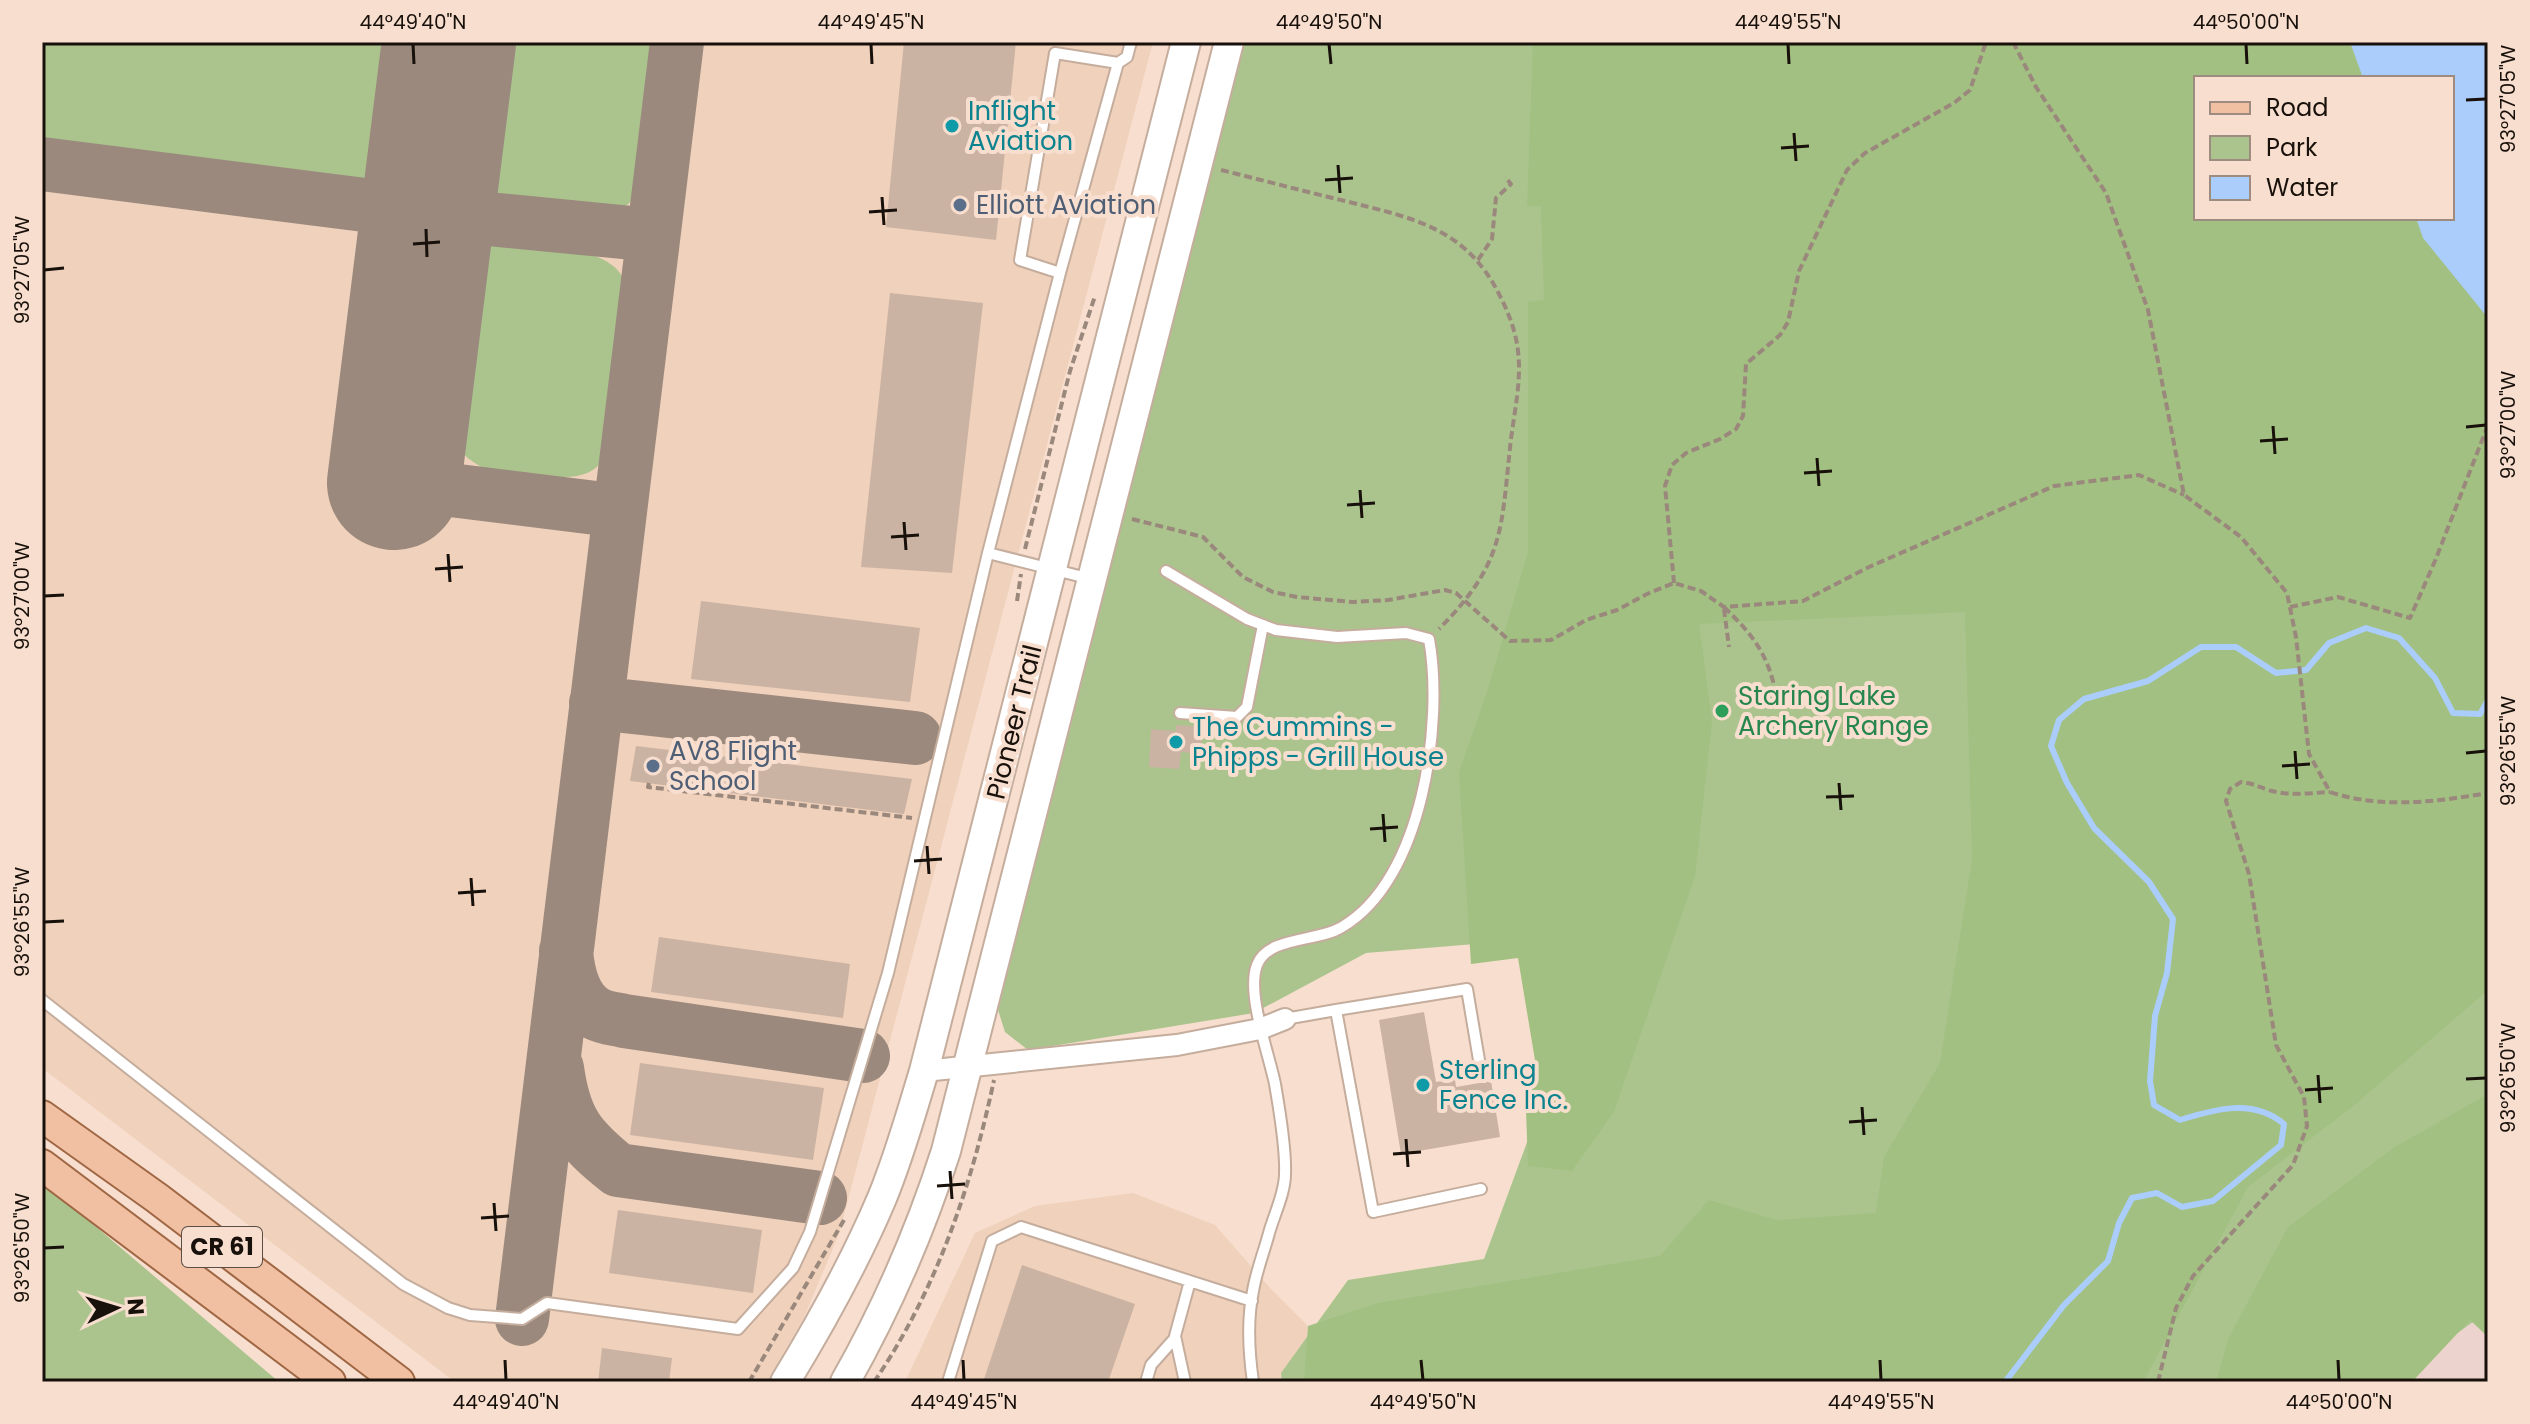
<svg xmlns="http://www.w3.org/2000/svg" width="2530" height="1424" viewBox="0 0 2530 1424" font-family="Poppins,sans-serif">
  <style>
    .built { fill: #f0d1bb }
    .education { fill: #edd3ce }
    .green { fill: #abc48e; fill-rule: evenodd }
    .forest { fill: #a2c081 }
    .water { fill: #abcdfb }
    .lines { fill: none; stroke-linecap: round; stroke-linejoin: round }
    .stream { stroke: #abcdfb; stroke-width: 6 }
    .taxiway { stroke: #9b897d; stroke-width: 54 }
    .runway { stroke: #9b897d; stroke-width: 134 }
    .building { fill: #cbb3a3 }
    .service-casing { stroke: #c5ad9d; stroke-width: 14 }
    .minor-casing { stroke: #c5ad9d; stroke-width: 24 }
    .secondary-casing { stroke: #c5ad9d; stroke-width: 32 }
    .primary-casing { stroke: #9f6643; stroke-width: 34 }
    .path { stroke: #9a887c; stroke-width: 4; stroke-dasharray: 8 4; stroke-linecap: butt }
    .service { stroke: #fff; stroke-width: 10 }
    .minor { stroke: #fff; stroke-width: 20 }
    .secondary { stroke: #fff; stroke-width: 28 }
    .primary { stroke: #f1bfa1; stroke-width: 30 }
    .ticks { fill: none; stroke: #18100a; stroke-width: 3 }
    .culture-dot { fill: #0f9aa8; stroke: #f7dece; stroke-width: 3 }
    .service-dot { fill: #5c6f8a; stroke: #f7dece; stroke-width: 3 }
    .leisure-dot { fill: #2e9e5b; stroke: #f7dece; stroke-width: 3 }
    .labels { text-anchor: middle; stroke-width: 8; stroke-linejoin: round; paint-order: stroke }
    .shield { fill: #f7dece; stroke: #5b4e45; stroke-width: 2 }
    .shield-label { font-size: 24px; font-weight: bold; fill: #18100a }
    .culture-label { font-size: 26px; fill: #0d838f; stroke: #f7dece; text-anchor: start }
    .service-label { font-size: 26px; fill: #4e5e75; stroke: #f7dece; text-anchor: start }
    .leisure-label { font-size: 26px; fill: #27864d; stroke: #f7dece; text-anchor: start }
    .street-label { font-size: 26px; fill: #18100a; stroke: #f7dece }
    .neatline { fill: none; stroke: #18100a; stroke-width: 3 }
    .ticks-label { font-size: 20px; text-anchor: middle; fill: #18100a }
  </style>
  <rect width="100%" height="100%" fill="#f7dece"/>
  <path class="built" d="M42,42h1111l-314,1192 -35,83 -37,65h-312l-413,-314z
    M1133,1193l82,32 56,64 37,37 -4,56h-399l70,-149 60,-27z"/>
  <path class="education" d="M2470,1320l18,17v45h-76z"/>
  <path class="green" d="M42,42h376c-5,35 -4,125 -40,139 -7,3 -18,3 -25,4l-289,-34 -15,-8 -7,-10z
    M486,42h174l-16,137c-9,21 -19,33 -42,38l-95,-12c-20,-7 -30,-18 -36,-39z
    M1242,42h1246v1269l-98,71h-1108l-1,-9 67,-93 136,-21 63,-171 11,-124 -59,-22 -133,11 -112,60 -226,37 -23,-18 -7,-22zM2196,78h256v140h-256z
    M499,242c33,4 99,2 121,31 6,9 7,20 8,31l-18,143c-4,9 -10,19 -19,24 -18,12 -78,5 -100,0 -7,-2 -15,-7 -22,-12 -16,-13 -21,-29 -27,-48l17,-138c8,-20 19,-26 40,-31z
    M42,1181l237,201h-237z"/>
  <path class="forest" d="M1533,42h817l13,36h-167v140h220l8,20 64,80v672l-131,113 -109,84 -105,195h-839l4,-56 70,-23 282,-47 49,-56 68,20 99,-7 8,-56 56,-94 32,-204 -7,-247 -266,12 13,97 -17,155 -81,236 -42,59 -44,-5 -2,-56 10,-44 -18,-108 -47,6 -12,-192 28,-80 41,-140v-250l16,-2 -3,-94h-14z
    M2488,1094v243l-18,-17 -58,62h-196l13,-45 59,-110 105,-79z"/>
  <path class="water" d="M2350,42h138v276l-65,-80 -7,-20h36v-140h-89z"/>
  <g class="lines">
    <path class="stream" d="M2005,1382l59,-77 44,-44 11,-38 13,-25 25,-5 25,14 31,-6 68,-56 3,-21c-31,-26 -69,-15 -104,-4l-26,-15 -4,-24 5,-65 12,-43 6,-54 -24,-37 -55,-54 -27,-45 -16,-37 8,-26 25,-21 64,-18 53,-34h35l40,26 30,-3 23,-27 37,-15 33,10 36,40 18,35 27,1 8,-14"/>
    <path class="taxiway" d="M42,164l386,49 225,22
      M394,483l226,28
      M596,703l319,35
      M566,951c2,23 8,51 31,63 8,4 19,5 27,7l239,35
      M557,1068c7,52 21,70 61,102l202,28
      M522,1319l155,-1277"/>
    <path class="runway" d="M394,483l55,-441"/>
  </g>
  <path class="building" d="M904,42h112l-20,198 -110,-13z
    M890,293l93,10 -31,270 -91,-6z
    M701,601l219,27 -10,74 -219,-23z
    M1176,725l27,2 -2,27 -20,-2 -2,17 -30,-2 2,-38 25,2z
    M636,746l276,33 -8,35 -274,-33z
    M659,937l191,27 -7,54 -192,-26z
    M1424,1012l12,70 19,-3 1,8 35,-6 9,56 -99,17 -22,-134z
    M640,1063l184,25 -11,72 -183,-25z
    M618,1210l144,20 -9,63 -144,-20z
    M1022,1265l113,39 -27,78h-125z
    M602,1348l70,10 -3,24h-71z"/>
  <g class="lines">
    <defs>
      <path id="service" d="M1118,63l-63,-10 -35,207 40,13 58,-210 9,-6 4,-15
        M988,553l103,26
        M1166,571l81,48 29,11 61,7 69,-4 23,6c15,83 -6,241 -87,288 -24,15 -74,9 -85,38 -11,28 12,89 18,119 4,23 11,68 10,90 0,19 -11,41 -16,59 -5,19 -13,39 -16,58 -6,29 -4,63 0,91
        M1180,713l57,4 10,-10 16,-82
        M42,1000l361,284 45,24 22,7 52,4 25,-16 191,26 55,-61 17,-36 78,-259 100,-420 72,-280
        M1336,1010l131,-21 14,83
        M1285,1019l51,-9 37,202 108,-23
        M948,1382l44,-141 29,-14 231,74
        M1146,1382l5,-17 24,-27
        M1185,1382l-10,-46 15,-55"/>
      <path id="minor" d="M924,1071l253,-26 83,-16 25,-10"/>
      <path id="secondary" d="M785,1382c36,-59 70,-120 97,-184 17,-41 29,-84 42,-127l262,-1029
        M845,1382c42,-74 75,-150 101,-231l283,-1109"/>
      <path id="primary" d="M42,1116l115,82 242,184
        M42,1165l288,217"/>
    </defs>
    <use href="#service" class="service-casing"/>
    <use href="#minor" class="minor-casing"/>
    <use href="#secondary" class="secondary-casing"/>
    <use href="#primary" class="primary-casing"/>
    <path class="path" d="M2013,42l23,45 70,106 42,117 36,185 57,42 46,56 9,44 13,117 21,38c51,17 105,10 158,1
      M1221,170c41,10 82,21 124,31 67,17 120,26 154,93 9,17 17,38 19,57 4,32 -5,66 -8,97 -9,85 -7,116 -71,181
      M1478,260l14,-21 4,-41 15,-14 -6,-7
      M1132,519l71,18 40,40 30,15 24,5 56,5 35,-2 57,-10 11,3 54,48 41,-1 35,-20 31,-10 30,-16 27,-11 27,8 23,16 79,-6 66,-34 185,-81 85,-11 45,20
      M1025,549l45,-178 25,-75
      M1674,583l-9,-97 7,-21 14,-12 34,-14 16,-10 7,-13 3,-52 34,-29 8,-13 11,-51 48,-101 18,-17 89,-50 16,-13 16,-48
      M1017,601l4,-27
      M1724,607c29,28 44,47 52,87l5,-1
      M2290,607l48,-10 72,21 25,-57 53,-136
      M1724,609l5,38
      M649,783l-1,4 264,31
      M749,1382l95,-162
      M874,1382c62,-91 97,-194 120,-302
      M2158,1382l18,-74 17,-32 100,-111 14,-39 -3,-29 -28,-52 -27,-171 -23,-73 4,-12 11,-7c12,1 20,6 31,9 18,5 39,2 58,1"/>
    <use href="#service" class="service"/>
    <use href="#minor" class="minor"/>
    <use href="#secondary" class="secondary"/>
    <use href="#primary" class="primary"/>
  </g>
  <path class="ticks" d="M413,44l1,20M871,44l1,20M1329,44l2,20M1788,44l1,20M2246,44l1,20M2466,100l20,-1M1794,133l2,28M1781,148l28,-2M1338,165l2,28M1325,180l28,-2M882,197l2,28M869,212l28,-2M426,229l1,28M413,244l27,-2M44,270l20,-2M2273,426l2,28M2466,427l20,-2M2260,441l28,-2M1817,458l2,28M1804,473l28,-2M1360,490l2,28M1347,505l28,-2M904,522l2,28M891,537l28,-2M448,554l2,28M435,569l28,-2M44,596l20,-1M2295,751l2,28M2466,753l20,-2M2282,766l28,-2M1839,783l2,27M1826,797l28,-1M1383,814l2,28M1370,829l28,-2M927,846l2,28M914,861l28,-2M471,878l2,28M458,893l28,-2M44,922l20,-1M2318,1075l2,28M2466,1079l20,-1M2305,1090l28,-2M1862,1107l2,28M1849,1122l28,-2M1406,1139l2,28M1393,1154l28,-2M950,1171l2,28M937,1186l28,-2M494,1203l2,28M481,1218l28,-2M44,1248l20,-1M505,1360l1,20M963,1360l1,20M1421,1360l2,20M1880,1360l1,20M2338,1360l1,20"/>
  <g class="culture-dot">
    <circle cx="952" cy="126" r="8"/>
    <circle cx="1176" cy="742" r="8"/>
    <circle cx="1423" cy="1085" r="8"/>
  </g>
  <g class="service-dot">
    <circle cx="960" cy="205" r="8"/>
    <circle cx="653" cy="766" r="8"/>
  </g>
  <circle class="leisure-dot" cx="1722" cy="711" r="8"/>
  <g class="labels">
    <rect class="shield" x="182" y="1227" width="80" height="40" rx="6"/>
    <g class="shield-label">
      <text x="222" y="1255">CR 61</text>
    </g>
    <g class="culture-label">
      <text x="968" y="120">Inflight<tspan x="968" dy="30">Aviation</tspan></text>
      <text x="1192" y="736">The Cummins -<tspan x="1192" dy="30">Phipps - Grill House</tspan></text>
      <text x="1439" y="1079">Sterling<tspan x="1439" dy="30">Fence Inc.</tspan></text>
    </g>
    <g class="service-label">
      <text x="976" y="214">Elliott Aviation</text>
      <text x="669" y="760">AV8 Flight<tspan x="669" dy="30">School</tspan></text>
    </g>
    <g class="leisure-label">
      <text x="1738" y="705">Staring Lake<tspan x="1738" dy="30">Archery Range</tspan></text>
    </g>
    <g class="street-label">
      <text transform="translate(1014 722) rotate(-76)" y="9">Pioneer Trail</text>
    </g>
  </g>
  <rect width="2530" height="1424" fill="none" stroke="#f7dece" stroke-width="88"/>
  <rect x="2194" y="76" width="260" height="144" fill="#f7dece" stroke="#9e8c80" stroke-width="2"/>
  <rect x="2210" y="102" width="40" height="12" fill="#f1bfa1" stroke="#9e8c80" stroke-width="2"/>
  <text x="2266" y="116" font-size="24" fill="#18100a">Road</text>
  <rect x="2210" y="136" width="40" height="24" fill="#abc48e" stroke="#9e8c80" stroke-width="2"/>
  <text x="2266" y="156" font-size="24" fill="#18100a">Park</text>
  <rect x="2210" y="176" width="40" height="24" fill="#abcdfb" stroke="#9e8c80" stroke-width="2"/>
  <text x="2266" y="196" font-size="24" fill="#18100a">Water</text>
  <g transform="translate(116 1308) rotate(86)" stroke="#f7dece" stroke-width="6" paint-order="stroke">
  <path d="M0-6L14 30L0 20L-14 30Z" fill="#18100a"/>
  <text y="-12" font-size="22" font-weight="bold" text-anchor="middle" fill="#18100a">N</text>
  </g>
  <rect x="44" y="44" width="2442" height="1336" class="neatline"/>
  <g class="ticks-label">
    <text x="413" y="29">44°49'40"N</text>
    <text x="871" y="29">44°49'45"N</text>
    <text x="1329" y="29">44°49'50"N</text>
    <text x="1788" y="29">44°49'55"N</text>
    <text x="2246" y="29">44°50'00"N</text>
    <text transform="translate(2508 99) rotate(-90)" y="7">93°27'05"W</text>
    <text transform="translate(22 270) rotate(-90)" y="7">93°27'05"W</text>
    <text transform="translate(2508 425) rotate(-90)" y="7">93°27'00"W</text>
    <text transform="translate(22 596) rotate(-90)" y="7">93°27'00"W</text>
    <text transform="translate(2508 751) rotate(-90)" y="7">93°26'55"W</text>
    <text transform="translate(22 922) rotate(-90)" y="7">93°26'55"W</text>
    <text transform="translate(2508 1078) rotate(-90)" y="7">93°26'50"W</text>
    <text transform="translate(22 1248) rotate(-90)" y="7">93°26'50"W</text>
    <text x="506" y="1409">44°49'40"N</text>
    <text x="964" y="1409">44°49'45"N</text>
    <text x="1423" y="1409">44°49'50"N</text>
    <text x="1881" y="1409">44°49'55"N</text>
    <text x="2339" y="1409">44°50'00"N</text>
  </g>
</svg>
